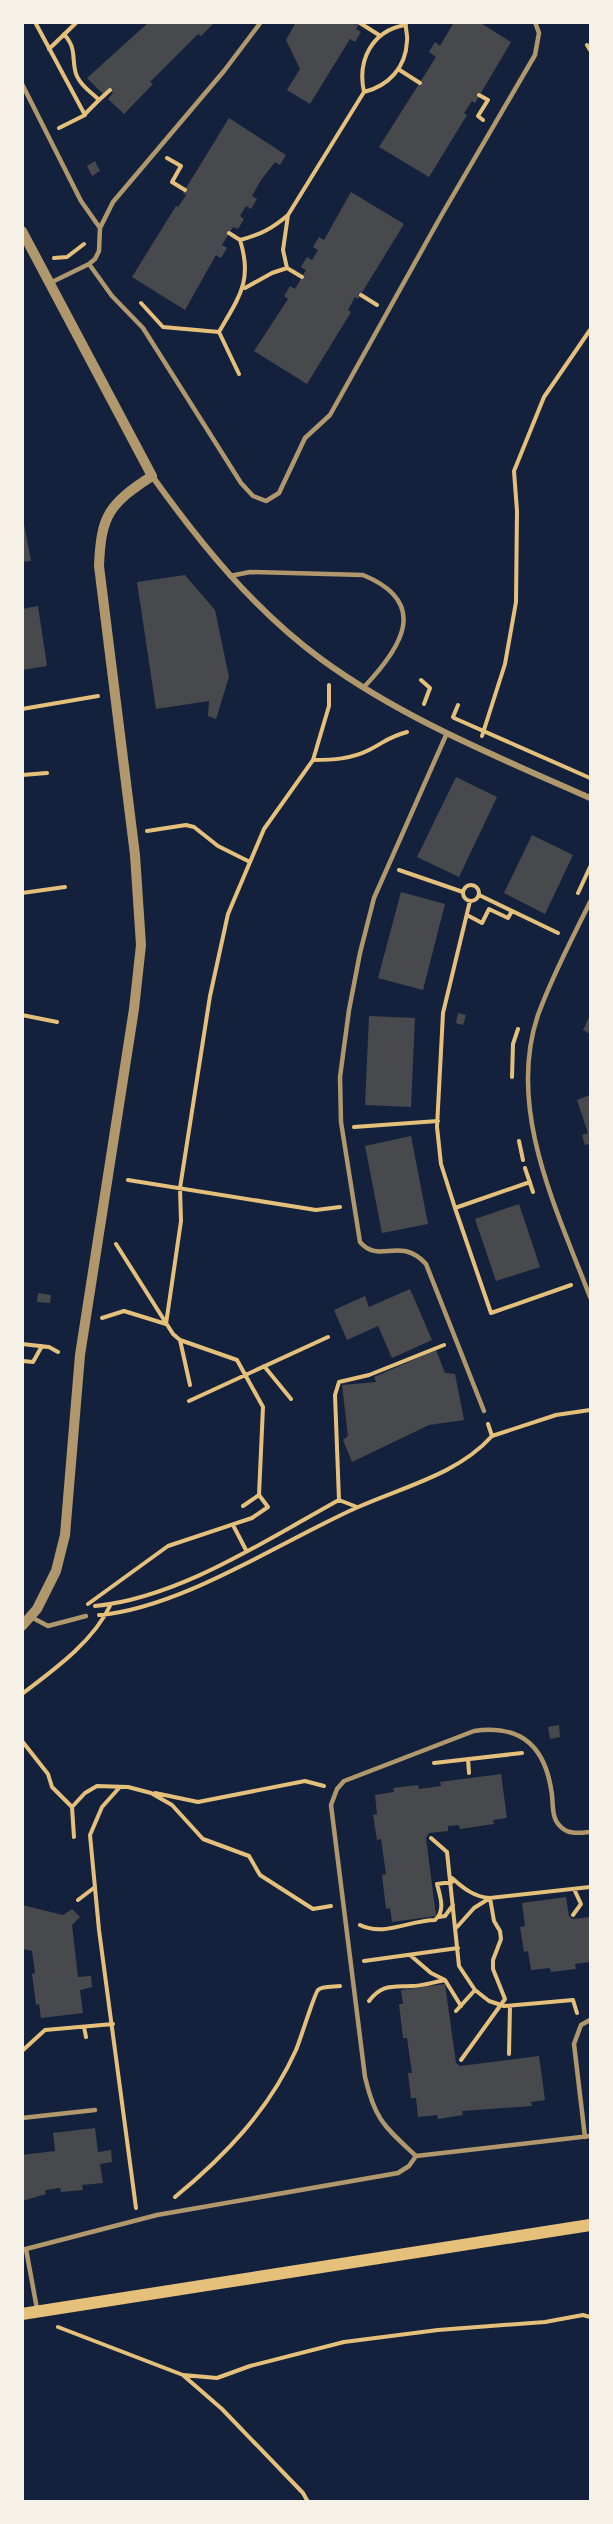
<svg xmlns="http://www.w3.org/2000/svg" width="613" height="2524" viewBox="0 0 613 2524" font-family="Karla,sans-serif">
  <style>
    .building { fill: #48494c }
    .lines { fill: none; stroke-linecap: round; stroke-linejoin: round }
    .path { stroke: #e5c07b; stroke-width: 4 }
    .service { stroke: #b1986c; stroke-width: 4.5 }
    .minor { stroke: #b1986c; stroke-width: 6 }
    .tertiary { stroke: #b1986c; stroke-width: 10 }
    .secondary { stroke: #e5c07b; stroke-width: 12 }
  </style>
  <rect width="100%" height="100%" fill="#14213d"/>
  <path class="building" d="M149,22h66l-14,14 -3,-2 -48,48 3,2 -29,30 -16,-15 5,-6 -3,-3 -7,4 -16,-16z
    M296,22h64l-4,7 5,3 -6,10 -5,-3 -40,65 -23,-14 13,-21 -14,-29z
    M454,22h25l32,20 -36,61 -3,-2 -8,12 3,2 -38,62 -50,-30 57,-90 -7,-5 6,-10 5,4z
    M229,118l57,37 -6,10 -5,-3 -14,18 -9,16 5,3 -6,10 -5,-3 -6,10 4,3 -6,10 -5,-2 -11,18 5,3 -6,10 -5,-3 -31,55 -53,-33 44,-71 2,1 8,-12 -3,-2z
    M95,161l5,10 -8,5 -5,-10z
    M351,192l53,32 -46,75 -3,-2 -7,13 3,2 -44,72 -53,-33 34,-52 -4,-3 6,-10 5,3 11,-19 -5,-3 6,-10 5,3 6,-10 -5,-3 6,-10 5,3z
    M22,513l9,48 -9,1z
    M185,575l30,35 14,67 -13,42 -8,-3 1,-15 -53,8 -19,-127z
    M38,606l9,60 -25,4v-61z
    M456,777l41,20 -38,80 -42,-20z
    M532,835l41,20 -28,59 -41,-21z
    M401,892l44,12 -22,86 -45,-12z
    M458,1013l8,2 -3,10 -7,-2z
    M590,1015v19l-7,-4z
    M369,1016l46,2 -4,89 -46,-2z
    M590,1095v49l-5,1 -3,-10 6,-2 -11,-33z
    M411,1136l17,88 -46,9 -17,-87z
    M519,1204l21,63 -44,14 -21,-62z
    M410,1289l22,51 -40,18 -14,-32 -31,14 -13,-30 31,-14 4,11z
    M38,1293l13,2 -1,8 -13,-1z
    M436,1350l9,23 10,1 9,46 -35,5 -77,37 -9,-22 5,-4 -6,-51 34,-3 -2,-5z
    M559,1725l1,12 -10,2 -2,-12z
    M501,1774l6,44 -14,2 1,4 -34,5 -1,-4 -11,1v5l-19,2 -3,5 10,78 -44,6 -2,-14 -4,1 -4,-34 4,-1 -5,-35 -4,1 -4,-25 4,-1 -2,-19 19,-3 -1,-4 25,-3 1,4 22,-3 -1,-4z
    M566,1897l3,19 4,3 17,-2v45l-15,2 1,5 -25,3 -1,-4 -19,2 -3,-19 -4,1 -4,-25 5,-1 -3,-23z
    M22,1905l41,10 9,-6 8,8 -8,8 6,52 13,-1 1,11 -12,3 3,23 -42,5 -2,-14 -3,1 -4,-31 3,-1 -3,-22 -10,-2z
    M445,1984l11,79 4,3 79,-10 6,44 -14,2 1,4 -70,5 1,4 -25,4 -1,-4 -19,2 -2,-19h-5l-3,-25h4l-5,-35h-4l-4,-34h4l-2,-14z
    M95,2128l3,24 13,-2 1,12 -12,2 3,19 -21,2 1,5 -22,2 -1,-4 -15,2 1,4 -24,7v-46l33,-4 -2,-18z"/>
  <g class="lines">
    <path class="path" d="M35,22l50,93 -26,13
      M360,23l19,12
      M64,34c12,14 8,21 11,36 2,13 16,22 24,30l-14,14
      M587,45l3,5
      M49,49l28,-27
      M398,69l22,14
      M364,92c24,-6 42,-24 43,-51 1,-6 -2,-12 -1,-19
      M479,95l9,5 -10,16 5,4
      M99,100l11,-10
      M167,158l14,8 -9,16 13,8
      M288,215l-5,35 4,18 15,9
      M229,233l11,7c13,41 -1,57 -21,92l20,42
      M240,240c20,-5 33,-12 48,-25l76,-123c-7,-32 8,-61 41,-67
      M54,258l13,-1 17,-13
      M245,288l27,-15 15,-5
      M361,295l16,10
      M141,303l22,24 56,5
      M421,680l9,8 -6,16
      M22,709l76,-13
      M453,717l5,-12
      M454,718l136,60
      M482,736l23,-72 11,-62 1,-91 -3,-40 30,-74 46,-67
      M313,760c20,0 38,-1 56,-10 16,-8 19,-13 38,-18
      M22,775l25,-2
      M147,831l39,-6 8,2 24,19 32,16
      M399,870l64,22
      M463 893a8 8 0 1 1 16 0a8 8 0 1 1-16 0Z
      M22,893l43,-6
      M578,893l12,-26
      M479,895l79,38
      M467,915l15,8 7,-14 19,9 4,-7
      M22,1015l35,7
      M512,1077l1,-33 5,-15
      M354,1127l84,-6
      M519,1141l4,19
      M525,1168l8,24
      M128,1180l188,30 24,-3
      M530,1182l-75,26 36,105 80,-28
      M455,1208l-14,-44 -4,-37 6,-114 27,-112
      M116,1244l57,90 7,6 57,20 26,47 -4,88 -16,11
      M102,1318l22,-7 42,13 15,-103 -1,-33 30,-192 18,-82 36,-85 49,-69 16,-54v-21
      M180,1340l10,45
      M22,1344l27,3 9,5
      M23,1361l10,1 9,-16
      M264,1366l27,33
      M189,1401l139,-64
      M492,1436l64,-21 34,-5
      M339,1500l18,7
      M233,1525l13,25
      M88,1604l80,-58 84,-28 16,-11 -9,-12
      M95,1606c84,-8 171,-66 244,-106l-4,-105 4,-13 30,-7 75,-30
      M99,1615c82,-7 181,-73 257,-107 46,-21 101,-33 136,-72l-4,-12
      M22,1694c33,-25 71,-52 89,-90
      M22,1741l26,33 4,13 20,20
      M468,1759l1,14
      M434,1763l88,-10
      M119,1788l-17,19 -12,28 9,95 37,278
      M155,1793l43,9 107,-21 19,5
      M74,1837l-2,-30 13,-14 12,-7 31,1 23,6 21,12 31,34 46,17 11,19 53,34 18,-3
      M431,1838l16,14 12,114 16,24 14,11 15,5 69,-6 4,13
      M452,1878c11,10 22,19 38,20l100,-11
      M78,1900l17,-13
      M573,1915l8,-11 -7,-15
      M439,1917l6,-1 8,-11
      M360,1925c24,12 50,-5 75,-5 11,-9 5,-24 2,-36l15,-2
      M457,1927l17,-19 16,-10 4,23 6,10 1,8 -8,21v9l12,30 -44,61
      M410,1955l21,18 14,7 16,26
      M364,1961l94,-13
      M369,2001c13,-17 23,-14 42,-15 12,0 23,-4 34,-6
      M456,2011l19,-21
      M84,2027l2,10
      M22,2051l23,-21 68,-6
      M509,2054l1,-48
      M175,2197c50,-41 94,-87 121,-147 4,-9 19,-58 22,-60 4,-4 16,-3 22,-4
      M58,2327l125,48 34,3 33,-12 94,-24 94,-12 107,-8 38,-7 7,2
      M184,2376l38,33 81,84 5,9"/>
    <path class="service" d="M22,84l59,117 19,27
      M89,264l23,32 31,32 98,155 12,13 13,5 13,-8 26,-55 25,-23 111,-199 94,-161 4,-22 -4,-11
      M50,283l39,-19 6,-5 4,-8 1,-23 13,-26 111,-131 37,-49
      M230,576l20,-4 113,3c68,28 38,73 1,112
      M447,733l-73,165 -14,55 -11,57 -9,67 1,45 19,120c20,23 39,-7 66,22l58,147
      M590,902c-18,37 -38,74 -52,113 -32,94 19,195 52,282
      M31,1617l17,9 38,-10
      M590,1832c-11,1 -22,3 -30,-6 -8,-7 -7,-21 -8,-31 -6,-47 -29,-71 -78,-64l-130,50 -7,8 -6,16 34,272c10,43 19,49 51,79l174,-20
      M22,2118l73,-8
      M585,2137l-11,-93 7,-19 9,-5
      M26,2249l11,60
      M22,2250l135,-35 241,-42 11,-7 7,-10"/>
    <path class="minor" d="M152,476c48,67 101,133 169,183 82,60 177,98 269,139"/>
    <path class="tertiary" d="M22,231l130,245c-43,28 -51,39 -53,90l36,289 6,90 -7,64 -54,346 -15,180 -9,36 -19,38 -15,17"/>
    <path class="secondary" d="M22,2314l568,-89"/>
  </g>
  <rect width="613" height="2524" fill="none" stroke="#f6f1e7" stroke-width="48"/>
</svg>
